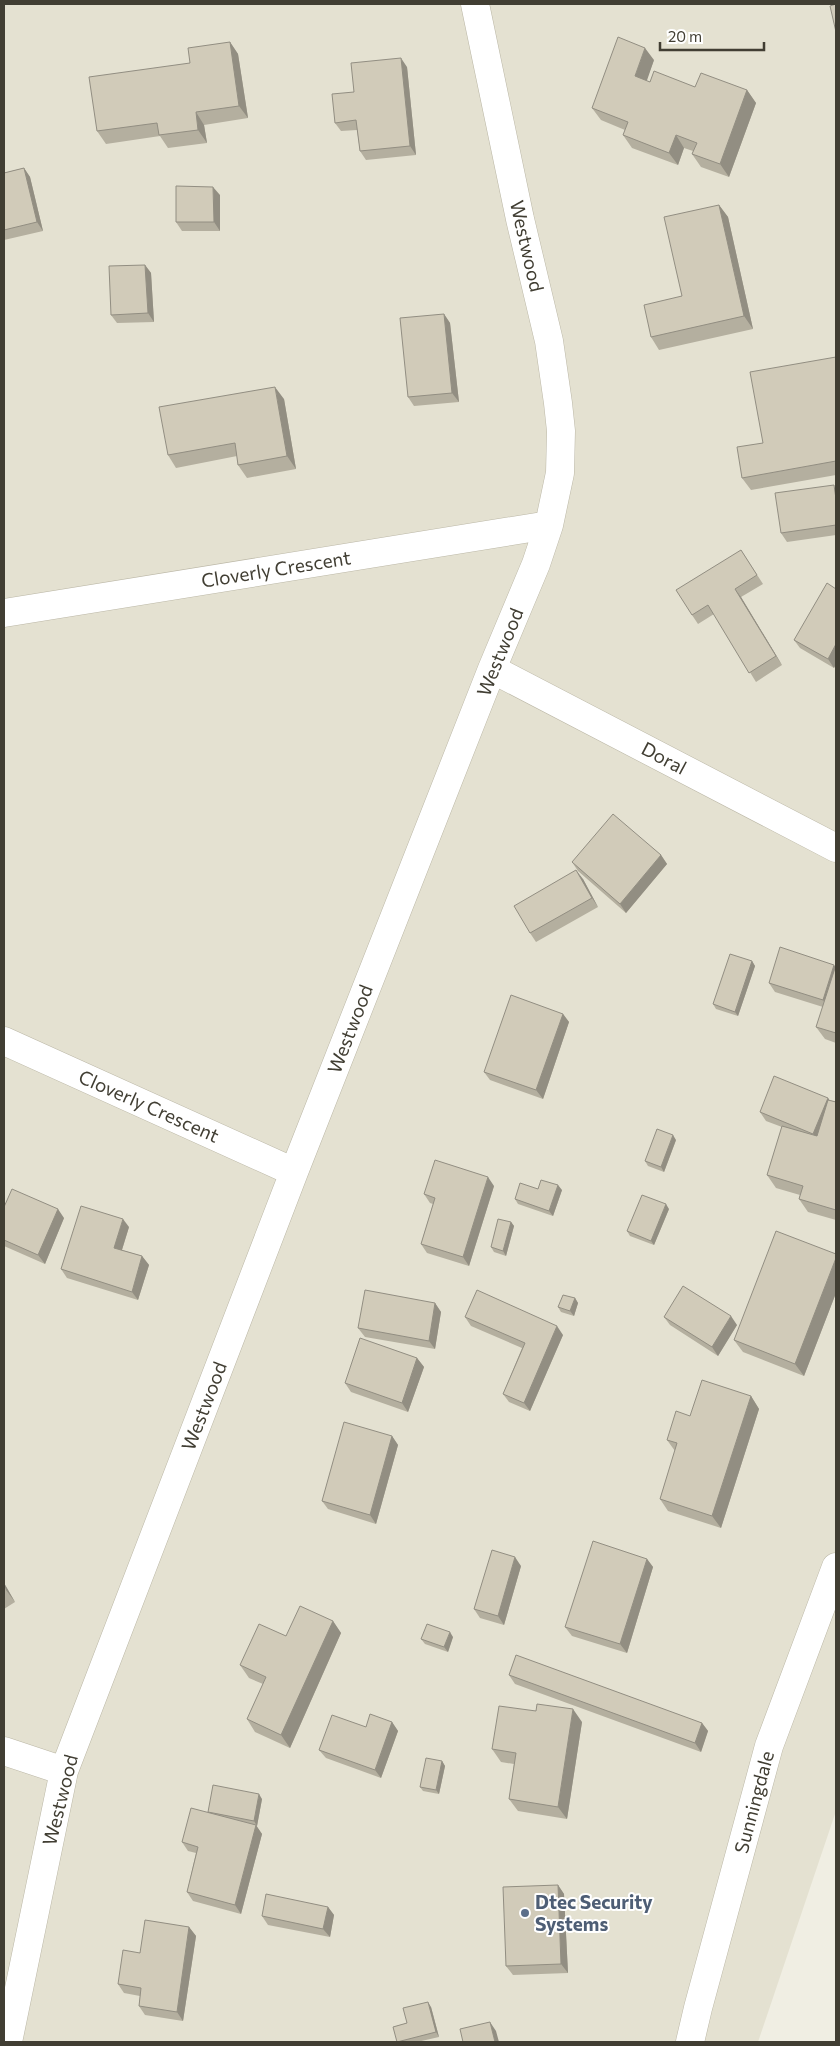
<svg xmlns="http://www.w3.org/2000/svg" width="840" height="2046" viewBox="0 0 840 2046" font-family="Commissioner,sans-serif">
  <style>
    .residential { fill: #e4e1d1 }
    .lines { fill: none; stroke-linecap: round; stroke-linejoin: round }
    .minor-casing { stroke: #bbb7a6; stroke-width: 29 }
    .minor { stroke: #fff; stroke-width: 28 }
    .wall { fill: #b4af9f }
    .shaded-wall { fill: #928e82 }
    .building { fill: #d1cbb9; stroke: #928e82 }
    .service-dot { fill: #5c6f8a; stroke: #fff; stroke-width: 2 }
    .labels { text-anchor: middle; stroke-width: 4; stroke-linejoin: round; paint-order: stroke }
    .street-label { font-size: 19px; fill: #413e33; stroke: #fff }
    .service-label { font-size: 19px; font-weight: bold; fill: #4e5e75; stroke: #fff; text-anchor: start }
  </style>
  <rect width="100%" height="100%" fill="#f0eee3"/>
  <path class="residential" d="M4,4h832v1807l-78,231h-754z"/>
  <g class="lines">
    <defs>
      <path id="minor" d="M4,613l545,-88
        M492,669l344,179
        M4,1041l290,131
        M4,1751l60,20
        M8,2042l56,-271 230,-599 198,-503 44,-105 13,-39 11,-52 1,-42 -3,-28 -9,-62 -29,-122 -45,-215
        M690,2042l8,-34 71,-262 67,-179"/>
    </defs>
    <use href="#minor" class="minor-casing"/>
    <use href="#minor" class="minor"/>
  </g>
  <path class="wall" d="M230,42l8,12 10,64 -44,7 3,18 -39,5 -8,-12 -54,8 -9,-13 93,-68z
    M654,60l-8,21 4,1 45,5 52,3 9,13 -27,74 -28,-10 -9,-13 1,-3 -9,-3 -6,17 -46,-17 -9,-13 2,-5 -24,-10 -9,-12z
    M407,67l9,88 -50,5 -6,-9 -3,-21 -16,1 -6,-8 19,-31z
    M24,168l6,9 13,54 -39,9v-67z
    M220,195v36h-38l-6,-9z
    M719,205l9,12 25,112 -94,21 -8,-13 31,-41z
    M145,265l6,8 3,49 -37,1 -6,-8z
    M444,314l6,9 9,79 -45,4 -6,-9z
    M836,357v118l-85,15 -9,-12 21,-35z
    M284,399l12,70 -49,9 -9,-13 -1,-9 -61,12 -8,-13z
    M836,488v47l-49,7 -6,-9z
    M741,550l22,34 -22,13 41,68 -26,17 -42,-68 -16,10 -6,-9z
    M836,589v75l-2,4 -34,-20 -6,-8z
    M661,855l6,9 -41,49 -48,-42 -6,-9z
    M583,879l15,28 -62,35 -6,-9z
    M752,961l3,5 -17,50 -22,-7 -3,-5z
    M836,965v78l-11,-4 -9,-12 7,-20 -48,-15 -6,-9 67,-16z
    M563,1014l6,8 -26,77 -53,-19 -6,-8z
    M828,1098l1,2 7,2v118l-28,-8 -9,-13 1,-4 -24,-7 -9,-13 15,-48 -16,-6 -6,-9z
    M676,1140l-12,32 -16,-6 -3,-5z
    M494,1186l-25,80 -42,-13 -6,-9 12,-40 -3,-1 -6,-9z
    M538,1189l24,1 -9,26 -35,-12 -3,-5z
    M4,1207l60,11 -19,46 -41,-18z
    M669,1209l-15,36 -24,-9 -3,-5z
    M511,1222l3,4 -8,30 -12,-4 -3,-5z
    M129,1227l-7,23 20,6 7,9 -11,35 -71,-22 -6,-9z
    M836,1254v39l-32,83 -61,-24 -9,-12z
    M575,1298l3,5 -4,13 -13,-4 -3,-5z
    M435,1303l6,9 -6,37 -70,-12 -7,-9z
    M465,1317l98,18 -33,76 -21,-9 -6,-8 19,-46 -51,-22z
    M664,1317l73,8 -19,31 -48,-31z
    M417,1358l7,9 -16,45 -57,-20 -6,-9z
    M751,1396l8,13 -38,119 -53,-17 -8,-12 15,-48 -8,-11z
    M392,1436l6,9 -22,79 -48,-15 -6,-8z
    M647,1559l6,8 -26,86 -55,-17 -7,-9z
    M521,1566l-17,59 -24,-7 -6,-9z
    M4,1583l11,19 -11,7z
    M333,1621l8,12 -51,115 -35,-16 -8,-13 16,-35 -14,-6 -9,-13 46,-29z
    M453,1637l-5,15 -23,-8 -4,-5z
    M509,1675l193,48 6,8 -7,21 -186,-68z
    M392,1722l6,9 -17,47 -55,-20 -7,-8 47,-23z
    M582,1722l-15,97 -49,-8 -9,-12 5,-35 -13,-2 -9,-13z
    M442,1761l3,5 -6,28 -16,-3 -3,-4z
    M262,1799l-5,27h-1l6,8 -21,80 -48,-13 -6,-9 9,-39 -8,-2 -6,-9 27,-29z
    M558,1885l6,9 4,79 -55,2 -7,-9z
    M328,1907l6,8 -4,22 -62,-12 -6,-9z
    M189,1927l7,9 -13,85 -38,-6 -6,-9 1,-10 -16,-3 -6,-9 22,-31z
    M431,2007l8,30 -22,5h-19l-5,-15 14,-4z"/>
  <path class="shaded-wall" d="M230,42l8,12 10,64 -9,-12z
    M645,48l9,12 -10,29 -9,-13z
    M401,58l6,9 9,88 -6,-9z
    M747,90l9,13 -27,74 -9,-13z
    M196,112l8,13 3,18 -9,-13z
    M676,135l8,13 -6,17 -9,-12z
    M24,168l6,9 13,54 -6,-9z
    M213,187l7,8v36l-6,-9z
    M719,205l9,12 25,112 -9,-13z
    M145,265l6,8 3,49 -6,-9z
    M444,314l6,9 9,79 -7,-9z
    M275,387l9,12 12,70 -9,-13z
    M735,589l6,8 41,68 -6,-9z
    M836,644v20l-2,4 -6,-9z
    M661,855l6,9 -41,49 -6,-9z
    M576,870l7,9 15,28 -6,-9z
    M752,961l3,5 -17,50 -3,-4z
    M834,965l2,3 -7,41 -6,-9z
    M563,1014l6,8 -26,77 -7,-9z
    M828,1098l6,9 -15,36 -6,-9z
    M673,1135l3,5 -12,32 -3,-5z
    M488,1177l6,9 -25,80 -6,-9z
    M558,1185l4,5 -9,26 -4,-5z
    M666,1204l3,5 -15,36 -3,-4z
    M58,1209l6,9 -19,46 -7,-9z
    M123,1219l6,8 -9,29 -6,-8z
    M511,1222l3,4 -8,30 -3,-5z
    M142,1256l7,9 -11,35 -6,-8z
    M836,1258v35l-32,83 -9,-12z
    M575,1298l3,5 -4,13 -4,-5z
    M435,1303l6,9 -6,37 -6,-8z
    M731,1316l6,9 -19,31 -6,-9z
    M557,1326l6,9 -33,76 -6,-8z
    M417,1358l7,9 -16,45 -6,-9z
    M751,1396l8,13 -38,119 -9,-12z
    M392,1436l6,9 -22,79 -6,-9z
    M515,1557l6,9 -17,59 -6,-9z
    M647,1559l6,8 -26,86 -7,-9z
    M4,1583l11,19 -9,-12 -2,-5z
    M333,1621l8,12 -51,115 -9,-13z
    M450,1632l3,5 -5,15 -4,-5z
    M573,1709l9,13 -15,97 -9,-12z
    M392,1722l6,9 -17,47 -6,-8z
    M702,1723l6,8 -7,21 -6,-9z
    M442,1761l3,5 -6,28 -3,-4z
    M259,1794l3,5 -5,27 -3,-5z
    M256,1825l6,9 -21,80 -6,-9z
    M558,1885l6,9 4,79 -7,-9z
    M328,1907l6,8 -4,22 -7,-8z
    M189,1927l7,9 -13,85 -6,-9z
    M428,2002l3,5 8,30 -3,-5z
    M490,2022l6,9 3,11h-4z"/>
  <path class="building" d="M836,4v28l-6,-26z
    M618,37l27,11 -10,28 15,6 4,-11 41,16 6,-14 46,17 -27,74 -28,-10 5,-11 -21,-8 -7,18 -46,-18 5,-13 -36,-14z
    M230,42l9,64 -43,6 2,18 -39,5 -2,-12 -60,8 -8,-54 101,-14 -2,-15z
    M401,58l9,88 -50,5 -4,-31 -21,3 -3,-29 22,-2 -3,-29z
    M24,168l13,54 -33,8v-57z
    M176,186l37,1 1,35h-38z
    M719,205l25,111 -93,21 -7,-32 38,-9 -18,-79z
    M145,265l3,48 -37,2 -2,-49z
    M444,314l8,79 -44,4 -8,-79z
    M836,357v104l-94,17 -5,-31 26,-4 -13,-71z
    M275,387l12,69 -49,9 -3,-22 -67,12 -9,-48z
    M834,485l2,14v26l-55,8 -6,-40z
    M741,550l16,25 -22,14 41,67 -27,17 -41,-68 -16,10 -16,-25z
    M827,583l9,6v55l-8,15 -34,-19z
    M613,814l48,41 -41,49 -48,-42z
    M576,870l16,28 -62,35 -16,-27z
    M780,947l54,18 -11,35 -54,-17z
    M730,954l22,7 -17,51 -22,-8z
    M836,965v68l-20,-6z
    M511,995l52,19 -27,76 -52,-18z
    M774,1076l54,22 -15,36 -53,-22z
    M828,1100l8,2v108l-37,-11 4,-13 -36,-11 15,-49 35,10z
    M657,1129l16,6 -12,32 -16,-6z
    M435,1160l53,17 -25,80 -42,-13 14,-46 -11,-4z
    M541,1180l17,5 -9,26 -34,-12 5,-16 18,6z
    M12,1189l46,20 -20,46 -34,-15v-33z
    M642,1195l24,9 -15,37 -24,-10z
    M81,1206l42,13 -9,29 28,8 -10,36 -71,-23z
    M498,1219l13,3 -8,29 -12,-4z
    M776,1231l60,23v4l-41,106 -61,-24z
    M683,1286l48,30 -19,31 -48,-30z
    M365,1290l70,13 -6,38 -71,-13z
    M477,1290l80,36 -33,77 -21,-9 22,-51 -60,-26z
    M563,1295l12,3 -5,13 -12,-4z
    M360,1338l57,20 -15,45 -57,-20z
    M702,1380l49,16 -39,120 -52,-17 17,-56 -10,-3 9,-29 14,5z
    M344,1422l48,14 -22,79 -48,-14z
    M593,1541l54,18 -27,85 -55,-17z
    M492,1550l23,7 -17,59 -24,-7z
    M300,1606l33,15 -52,114 -34,-16 19,-42 -26,-12 19,-41 27,12z
    M427,1624l23,8 -6,15 -23,-8z
    M516,1655l186,68 -7,20 -186,-68z
    M537,1704l36,5 -15,98 -49,-8 7,-46 -24,-4 7,-43 37,5z
    M370,1714l22,8 -17,48 -56,-20 13,-35 34,12z
    M426,1758l16,3 -6,29 -16,-3z
    M213,1785l46,9 -5,27 -46,-9z
    M191,1808l65,17 -21,80 -48,-13 11,-45 -16,-5z
    M558,1885l3,79 -55,2 -3,-79z
    M266,1894l62,13 -5,22 -61,-13z
    M145,1920l44,7 -12,85 -38,-6 2,-18 -23,-4 5,-34 17,3z
    M428,2002l8,30 -39,10 -4,-15 14,-4 -4,-15z
    M490,2022l5,20h-34h2l-3,-13z"/>
  <circle class="service-dot" cx="525" cy="1913" r="5"/>
  <g class="labels">
    <g class="street-label">
      <text transform="translate(527 246) rotate(77)" y="7">Westwood</text>
      <text transform="translate(276 569) rotate(-9)" y="7">Cloverly Crescent</text>
      <text transform="translate(500 652) rotate(-68)" y="7">Westwood</text>
      <text transform="translate(664 758) rotate(28)" y="7">Doral</text>
      <text transform="translate(350 1029) rotate(-69)" y="7">Westwood</text>
      <text transform="translate(149 1106) rotate(24)" y="7">Cloverly Crescent</text>
      <text transform="translate(204 1406) rotate(-69)" y="7">Westwood</text>
      <text transform="translate(60 1800) rotate(-76)" y="7">Westwood</text>
      <text transform="translate(754 1802) rotate(-75)" y="7">Sunningdale</text>
    </g>
    <g class="service-label">
      <text x="535" y="1909">Dtec Security<tspan x="535" dy="22">Systems</tspan></text>
    </g>
  </g>
  <rect width="840" height="2046" fill="none" stroke="#413e33" stroke-width="10"/>
  <path d="M660 42v8h104v-8" fill="none" stroke="#413e33" stroke-width="2.5"/>
  <text x="668" y="42" font-size="15" fill="#413e33" stroke="#ffffff" stroke-width="4" paint-order="stroke">20 m</text>
</svg>
